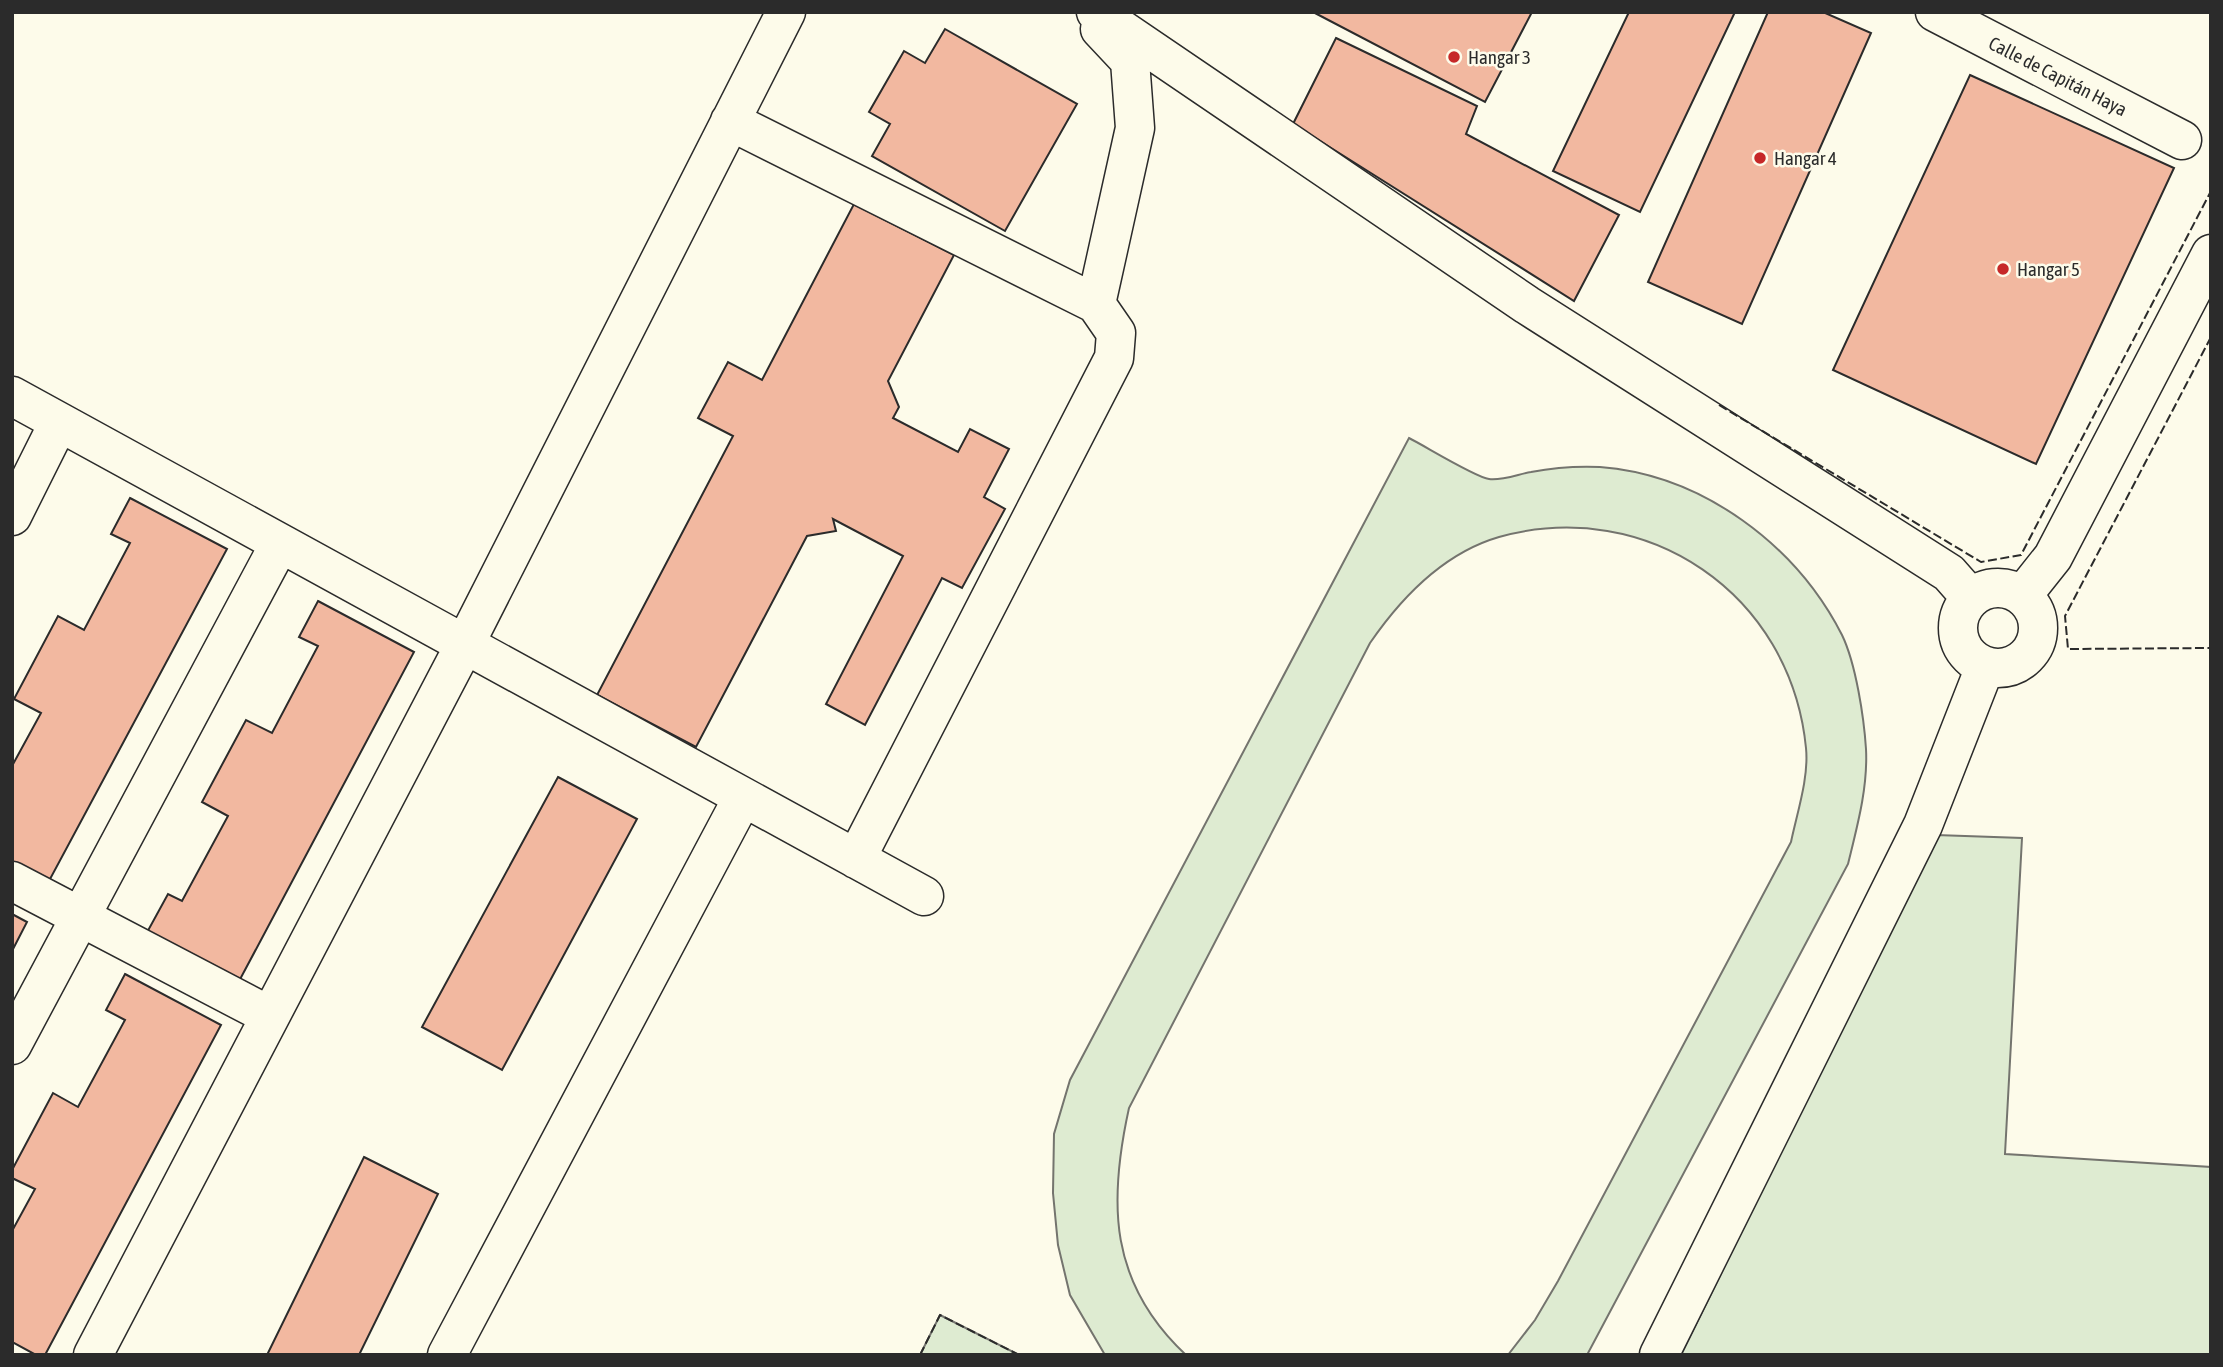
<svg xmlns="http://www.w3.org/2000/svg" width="2223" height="1367" viewBox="0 0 2223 1367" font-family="'Asap Condensed',sans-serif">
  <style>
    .green { fill: #deebd1; stroke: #74746e; stroke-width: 2 }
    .building { fill: #f2b8a0; stroke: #2b2b2b; stroke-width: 2 }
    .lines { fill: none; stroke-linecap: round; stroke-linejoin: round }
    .minor-casing { stroke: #2b2b2b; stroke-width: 41 }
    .minor { stroke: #fdfbea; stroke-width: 38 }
    .fence { stroke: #2b2b2b; stroke-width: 2; stroke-dasharray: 9 3.5; stroke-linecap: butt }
    .poi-dot { fill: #c62828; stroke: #fdfbea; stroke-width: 2.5 }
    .labels { text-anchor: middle; stroke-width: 5; stroke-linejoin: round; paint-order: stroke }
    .poi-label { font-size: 19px; fill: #2b2b2b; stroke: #fdfbea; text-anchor: start }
    .street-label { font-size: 19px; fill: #2b2b2b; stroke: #fdfbea }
  </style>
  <rect width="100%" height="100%" fill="#fdfbea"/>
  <path class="green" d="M1409,438c16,8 66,39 80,41 12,2 30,-5 42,-7 21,-4 47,-6 69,-5 103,8 196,78 242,168 14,29 22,83 24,114 2,39 -9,78 -18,115l-261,491h-79l27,-35 23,-39 233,-439c6,-29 18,-64 15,-94 -15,-154 -159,-252 -307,-211 -55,16 -98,61 -129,106l-241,465c-21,95 -20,175 57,247h-81l-35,-60 -12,-50 -5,-52 1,-59 16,-54z
    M1936,835l86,3 -17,316 206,13v188h-530z
    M940,1315l79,40h-99z"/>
  <path class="building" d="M1313,12h219l-47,90z
    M1629,12h106l-95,200 -87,-41z
    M1768,12h55l48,21 -129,291 -94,-42z
    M945,29l132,75 -72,127 -133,-75 18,-32 -21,-12 35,-61 21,12z
    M1336,38l141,68 -11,28 153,81 -45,86 -281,-177z
    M1970,75l204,93 -138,296 -203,-94z
    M854,204l100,51 -66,126 11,26 -6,11 65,34 12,-23 39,20 -25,48 21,12 -43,79 -20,-10 -77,147 -39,-21 77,-148 -70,-37 3,12 -29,5 -111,211 -99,-52 136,-259 -35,-18 30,-56 34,18z
    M130,498l97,51 -178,332 -37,-19v-96l29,-53 -27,-14 44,-83 26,14 46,-87 -19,-9z
    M318,601l96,51 -177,333 -92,-49 23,-42 14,7 46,-85 -26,-14 44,-82 26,13 46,-87 -19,-9z
    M558,777l79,42 -135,251 -80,-43z
    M12,914l15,8 -15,29z
    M125,974l96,51 -176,330h-9l-24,-13v-111l23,-42 -23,-11v-8l41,-77 25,14 47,-87 -19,-10z
    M364,1157l74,37 -79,161h-92z"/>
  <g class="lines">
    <defs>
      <path id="minor" d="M1096,12l431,293 422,268 22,25
        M1935,12l247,128
        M730,121l366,183 20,29 -2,25 -258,501
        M1096,304l39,-176 -5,-67 -30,-32
        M12,396l912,500
        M12,516l47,-94
        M1958 628a40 40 0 1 1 80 0a40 40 0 1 1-80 0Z
        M2022,596l31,-39 158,-303
        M12,881l258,135
        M12,1045l268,-502
        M93,1355l372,-711 321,-632
        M447,1355l296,-558
        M1659,1355l264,-530 62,-158"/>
    </defs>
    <use href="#minor" class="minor-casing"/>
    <use href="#minor" class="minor"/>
    <path class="fence" d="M2211,337l-146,279 3,33 143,-1
      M1719,405l262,157 40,-7 190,-364
      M920,1355l20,-40 79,40"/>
  </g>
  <g class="poi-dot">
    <circle cx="1454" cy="57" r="7"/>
    <circle cx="1760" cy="158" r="7"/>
    <circle cx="2003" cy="269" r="7"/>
  </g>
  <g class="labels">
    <g class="poi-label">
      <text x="1468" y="64">Hangar 3</text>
      <text x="1774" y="165">Hangar 4</text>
      <text x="2017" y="276">Hangar 5</text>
    </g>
    <g class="street-label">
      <text transform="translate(2058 76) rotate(27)" y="7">Calle de Capitán Haya</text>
    </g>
  </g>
  <rect width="2223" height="1367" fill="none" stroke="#2b2b2b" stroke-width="28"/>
</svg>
